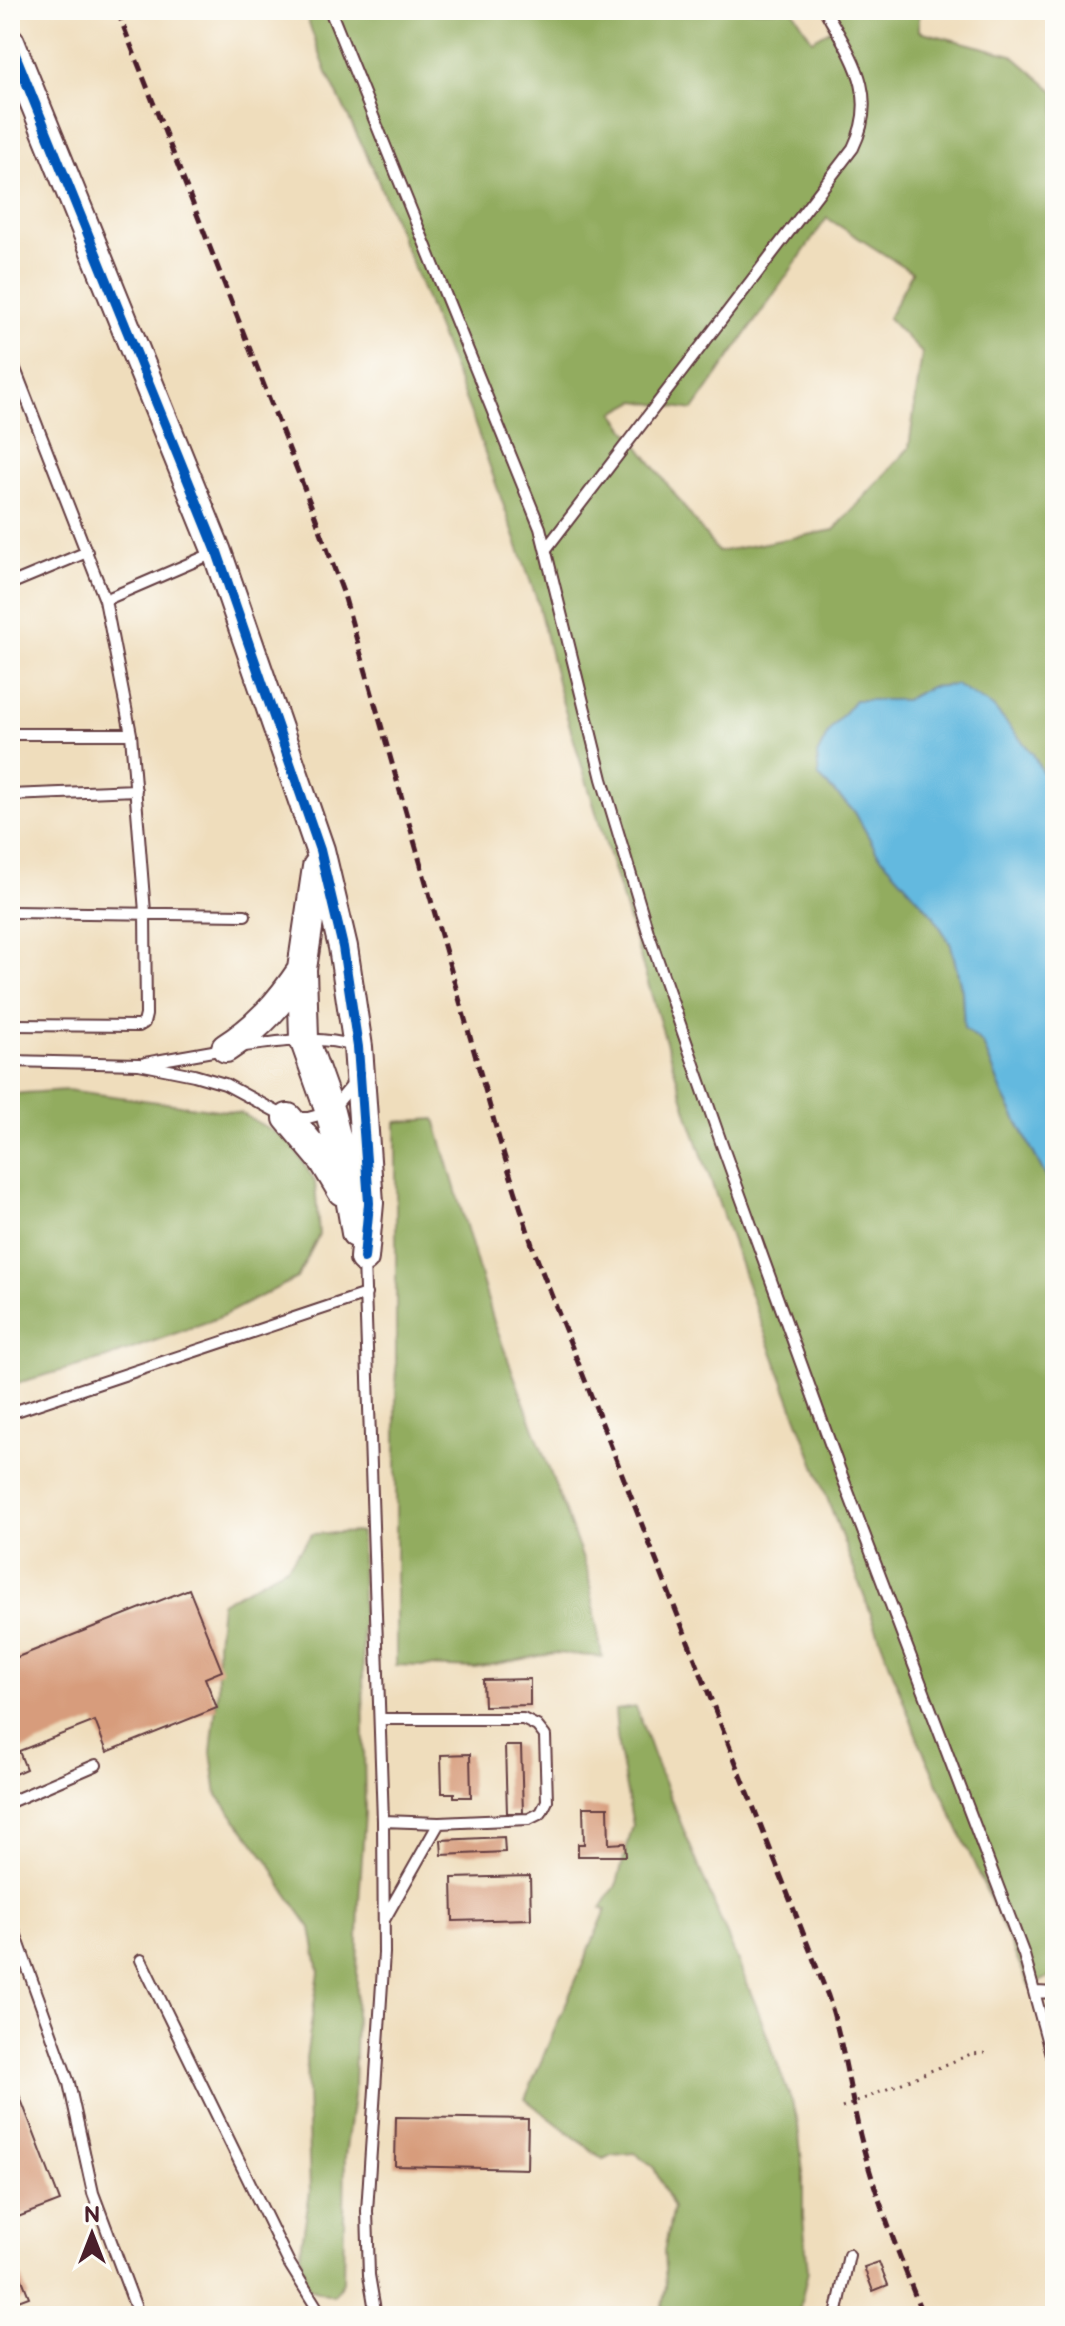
<svg xmlns="http://www.w3.org/2000/svg" width="1065" height="2326" viewBox="0 0 1065 2326" font-family="'Balsamiq Sans',sans-serif">
  <style>
    .forest { fill: #92ac5f; stroke: #6e6645; stroke-width: 2; fill-rule: evenodd }
    .water { fill: #63b9df; stroke: #566c85; stroke-width: 2 }
    .building { fill: #d79c7b }
    .lines { fill: none; stroke-linecap: round; stroke-linejoin: round }
    .lane-casing { stroke: #633c41; stroke-width: 14 }
    .secondary-casing { stroke: #633c41; stroke-width: 32 }
    .path { stroke: #633c41; stroke-width: 3; stroke-dasharray: 2 6; stroke-linecap: butt }
    .lane { stroke: #fff; stroke-width: 10 }
    .secondary { stroke: #fff; stroke-width: 28 }
    .rail { stroke: #4a1f2b; stroke-width: 5; stroke-dasharray: 12 6; stroke-linecap: butt }
    .cycleway-casing { stroke: #fdfcf7; stroke-width: 15 }
    .cycleway { stroke: #0057b8; stroke-width: 10 }
  </style>
  <rect width="100%" height="100%" fill="#fdfcf7"/>
  <filter id="ink" filterUnits="userSpaceOnUse"><feTurbulence type="fractalNoise" baseFrequency=".0125" numOctaves="2"/><feDisplacementMap in="SourceGraphic" scale="16" xChannelSelector="R" yChannelSelector="G"/><feConvolveMatrix kernelMatrix="1 2 1 2 8 2 1 2 1" color-interpolation-filters="sRGB"/></filter>
  <filter id="wash" filterUnits="userSpaceOnUse"><feTurbulence type="fractalNoise" baseFrequency=".006" numOctaves="4" result="noise"/><feDisplacementMap in="SourceGraphic" scale="32" xChannelSelector="R" yChannelSelector="G"/><feGaussianBlur stdDeviation="1.8" result="paint"/><feColorMatrix in="noise" values="0 0 0 0 0 0 0 0 0 0 0 0 0 0 0 0 0 1.4 0 .05"/><feComposite in="paint" operator="in"/></filter>
  <g filter="url(#wash)">
    <rect width="100%" height="100%" fill="#efddbc"/>
    <path class="forest" d="M304,10h489l19,30 18,-10 -1,-20h90v21l93,24 43,37v761l-2,-15 -123,-151 -25,13h-50l-36,77 36,35 22,40 56,63 18,30 11,46 2,37 19,16 20,50 52,100v780l-25,13 -111,-245 -169,-449 -60,-172 -130,-427 -23,-94 -64,-181 -60,-153 -41,-100 -45,-93zM827,218l85,54 -24,46 34,35 -13,95 -75,82 -116,22 -104,-139 22,-12 57,9z
      M67,1090l174,23 50,29 24,40 4,53 -22,43 -79,40 -111,40 -97,27v-291z
      M435,1119l59,203 94,251 14,84 -47,-4 -80,15 -79,-3v-543z
      M361,1532l4,281 -6,88 -5,188 -9,67 -2,126 -10,14 -25,-8 -8,-32 10,-64 -4,-134 13,-86 -8,-44 -28,-40 -13,-25 -53,-68 -6,-43 7,-65 -1,-43 4,-41 66,-36 25,-33z
      M636,1707l18,51 101,245 42,114 6,55v45l5,54 -10,45h-138l6,-30 -2,-35 9,-43 -20,-42 -18,-13 -23,2 -9,4 -78,-60 81,-189 -5,-2 16,-25 16,-58 -15,-79 -3,-36z"/>
    <path class="water" d="M956,685l37,22 40,47 17,33 5,66v341l-52,-100 -20,-50 -19,-16 -2,-37 -11,-46 -18,-30 -56,-63 -22,-40 -36,-35 -2,-22 12,-24 26,-31h50l25,-13z"/>
    <g id="blocks">
      <path class="building" d="M189,1589l33,82 -17,7 12,30 -110,44 -12,-31 -76,30 7,18 -16,7v-116z
        M530,1679v26l-46,1 -1,-26z
        M505,1746h16l2,67h-16z
        M470,1754l1,43h-17v-4h-12l-1,-38z
        M583,1807h25l1,37 16,-1 1,13h-48v-12h6z
        M504,1837l1,15 -63,3 -1,-15z
        M530,1876l1,43 -78,2 -1,-43z
        M10,2071l50,130 -50,19z
        M396,2117l132,2 -1,50 -132,-3z
        M10,2249l19,48 -19,7z
        M879,2262l9,23 -15,6 -9,-24z"/>
    </g>
  </g>
  <g filter="url(#ink)">
    <use href="#blocks" fill-opacity="0" stroke="#633c41" stroke-width="2"/>
    <g class="lines">
      <defs>
        <path id="lane" d="M330,10l210,518 62,251 46,153 74,213 117,323 185,487 31,114
          M10,356l95,244 111,-48
          M546,549l307,-401c27,-55 -2,-91 -28,-138
          M10,584l77,-32
          M10,734h121
          M10,795l126,-5
          M10,912l235,3
          M10,1025l129,1 5,-3 2,-8 -1,-103 -14,-178 -26,-134
          M243,1046c38,-4 74,-12 111,0
          M10,1061l129,3 55,11 31,9 63,34h20l22,-6 24,-29
          M145,1063l79,-14
          M364,1260l19,561 1,132 -17,258 2,64 7,41
          M10,1413l356,-119
          M381,1719h142l14,7 8,10 2,65 -6,12 -12,6 -90,4 -56,-2
          M10,1802l86,-37
          M10,1919l59,164 24,110 46,123
          M384,1920l55,-97
          M141,1960l148,303 33,53
          M1036,1992l19,1
          M836,2316l13,-61"/>
        <path id="secondary" d="M10,42l207,510 103,298 23,97 15,100 11,156 -5,55
          M317,867l-15,102 2,70 26,73 17,68 9,53
          M226,1048c33,-21 54,-45 76,-78
          M288,1118l36,43 18,30"/>
      </defs>
      <use href="#lane" class="lane-casing"/>
      <use href="#secondary" class="secondary-casing"/>
      <path class="path" d="M842,2108l129,-54 14,-1"/>
      <use href="#lane" class="lane"/>
      <use href="#secondary" class="secondary"/>
      <path class="rail" d="M117,10l197,503 30,82 156,547 34,109 294,745c15,45 21,92 32,139 15,62 40,121 63,181"/>
      <defs>
        <path id="cycleway" d="M10,42l207,510 103,298 23,97 15,100 11,156 -5,55"/>
      </defs>
      <use href="#cycleway" class="cycleway-casing"/>
      <use href="#cycleway" class="cycleway"/>
    </g>
  </g>
  <rect width="1065" height="2326" fill="none" stroke="#fdfcf7" stroke-width="40"/>
  <g transform="translate(92 2234)" stroke="#fdfcf7" stroke-width="6" paint-order="stroke">
  <path d="M0-6L14 30L0 20L-14 30Z" fill="#4a1f2b"/>
  <text y="-12" font-size="22" font-weight="bold" text-anchor="middle" fill="#4a1f2b">N</text>
  </g>
</svg>
